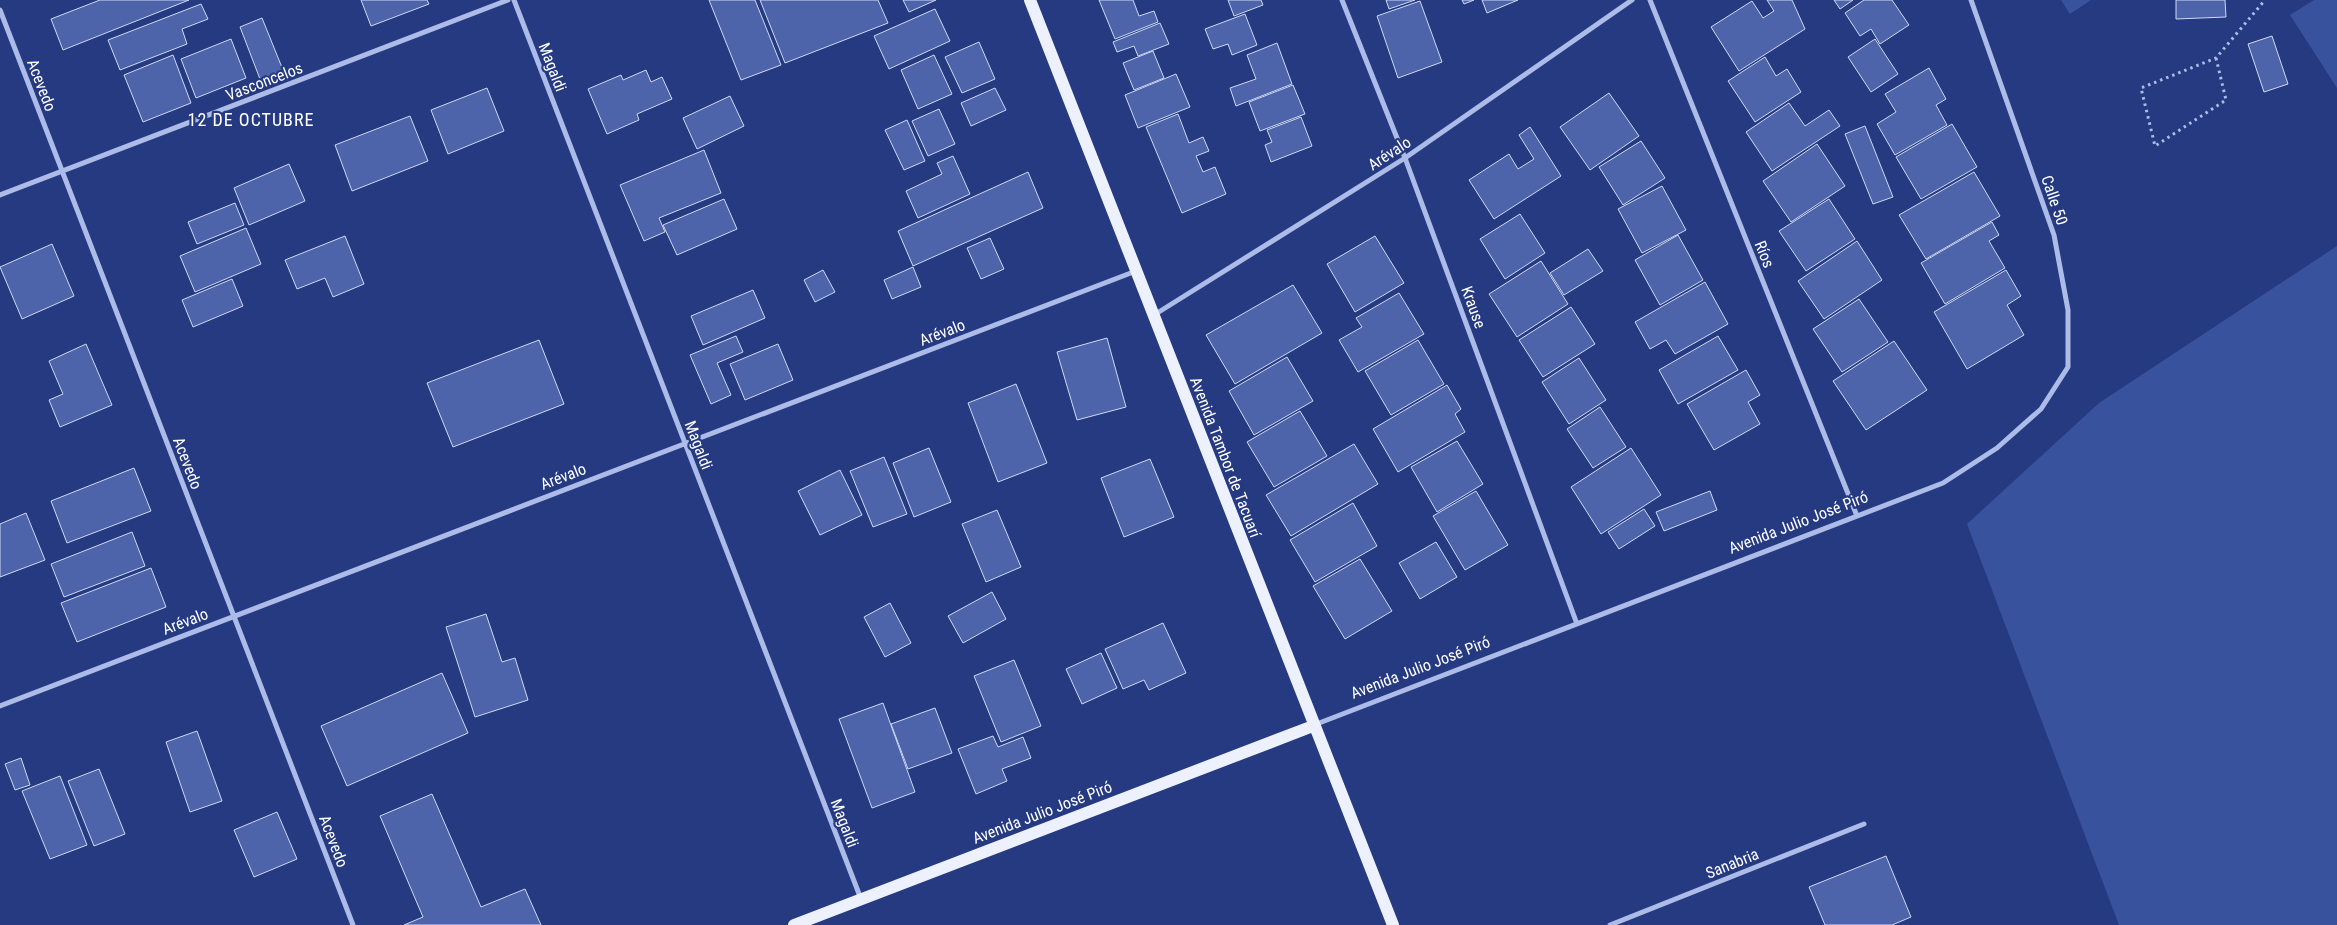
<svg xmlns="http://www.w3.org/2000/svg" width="2337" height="925" viewBox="0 0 2337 925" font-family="'Roboto Condensed',sans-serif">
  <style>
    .green { fill: #39529e }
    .building { fill: #4d63aa; stroke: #cfd9f5 }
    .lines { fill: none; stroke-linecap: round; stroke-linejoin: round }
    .path { stroke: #acbbe7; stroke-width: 3; stroke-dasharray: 2.5 4; stroke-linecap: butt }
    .street { stroke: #acbbe7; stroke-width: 5 }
    .primary { stroke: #edf0fd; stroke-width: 12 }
    .labels { text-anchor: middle; stroke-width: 4.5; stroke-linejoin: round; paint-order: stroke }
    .street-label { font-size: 16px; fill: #fff; stroke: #253a81 }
    .neighbourhood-label { font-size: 18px; letter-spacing: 1px; fill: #fff; stroke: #253a81 }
  </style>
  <rect width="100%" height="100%" fill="#253a81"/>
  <path class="green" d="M2061,0h30l-21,14z
    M2314,0h23v88l-47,-73z
    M2337,246v679h-218l-152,-401 132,-121z"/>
  <path class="building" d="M100,0h89l-126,50 -12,-31z
    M361,0h66l2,4 -58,22z
    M709,0h46l26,65 -40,15z
    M760,0h118l10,23 -103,40z
    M903,0h33l-27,12z
    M1099,0h34l6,16 15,-5 4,11 -43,17z
    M1228,0h33l2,5 -29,11z
    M1386,0h29l-26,9z
    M1462,0h12l-10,4z
    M1482,0h36l-31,13z
    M1767,0h25l13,29 -66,42 -28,-44 41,-26 11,17 11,-7z
    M1834,0h19l-13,9z
    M1864,0h28l17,25 -29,19 -9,-15 -11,7 -15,-23z
    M2176,0h49l1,17 -50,2z
    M1420,1l22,61 -44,16 -21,-62z
    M201,4l7,15 -26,10 5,15 -67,26 -12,-30z
    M935,9l15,32 -61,28 -15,-33z
    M1245,14l12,31 -25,10 -4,-11 -15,5 -8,-20z
    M262,18l21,52 -23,9 -20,-52z
    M1160,23l9,21 -31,12 -4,-10 -17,6 -4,-10z
    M2272,36l16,48 -24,8 -16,-48z
    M231,39l15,39 -50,20 -15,-39z
    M1875,39l23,35 -27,18 -23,-35z
    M979,42l16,37 -33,14 -17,-36z
    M1277,43l15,41 -56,22 -6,-18 26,-9 -9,-24z
    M1153,51l11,27 -30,12 -11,-27z
    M173,55l18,48 -48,19 -19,-47z
    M934,55l18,39 -34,15 -17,-39z
    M1765,57l11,19 11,-7 14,23 -46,30 -27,-41z
    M1929,68l17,31 -10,6 11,20 -52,30 -18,-31 19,-12 -11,-18z
    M646,70l5,12 11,-5 10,22 -35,15 2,6 -32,14 -19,-45 33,-14 2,5z
    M1176,74l14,33 -52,21 -13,-33z
    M1293,85l12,29 -45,17 -11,-29z
    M487,88l17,43 -56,23 -17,-44z
    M995,88l11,22 -35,16 -10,-23z
    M1609,93l30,43 -49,34 -30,-43z
    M730,96l14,30 -47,23 -14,-31z
    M1789,103l16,23 24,-16 11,16 -68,45 -26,-39z
    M939,109l16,35 -27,12 -16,-35z
    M1178,114l11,29 14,-6 6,14 -13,5 7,16 12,-5 11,27 -44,19 -36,-86z
    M410,116l18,45 -76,30 -17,-46z
    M1301,117l11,29 -41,16 -6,-17 7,-3 -5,-12z
    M907,120l18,41 -21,9 -19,-40z
    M1952,124l25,43 -56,32 -25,-42z
    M1865,126l28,71 -20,7 -28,-70z
    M1530,127l31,49 -67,43 -25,-39 40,-26 9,15 16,-10 -15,-24z
    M1641,141l24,37 -42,27 -24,-38z
    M1817,144l28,42 -54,36 -28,-41z
    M704,150l17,43 -62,25 6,14 -21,9 -24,-56z
    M953,156l17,38 -52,24 -12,-27 36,-17 -5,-11z
    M289,164l16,37 -56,24 -15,-37z
    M1028,172l15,36 -130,58 -15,-35z
    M1974,172l26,44 -74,43 -27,-44z
    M1662,186l24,44 -44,23 -24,-44z
    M724,199l13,30 -60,26 -14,-30z
    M1829,199l26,40 -49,32 -27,-40z
    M235,203l9,22 -47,19 -9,-22z
    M1520,214l25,39 -40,26 -25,-40z
    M1992,222l7,13 -10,6 16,27 -60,36 -24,-41z
    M246,228l15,36 -66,28 -15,-36z
    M1678,235l25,45 -43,25 -25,-45z
    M345,236l19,48 -31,13 -8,-19 -28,11 -12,-29z
    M1375,236l29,47 -49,29 -28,-48z
    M990,238l14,31 -23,10 -14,-31z
    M1857,241l25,39 -58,39 -26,-38z
    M52,244l22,52 -52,23 -22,-52z
    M1588,249l15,22 -39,24 -14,-22z
    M1541,261l27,43 -51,33 -28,-43z
    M913,267l8,20 -29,12 -8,-19z
    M823,270l12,22 -20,10 -11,-22z
    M2006,270l15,26 -14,9 17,30 -57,34 -33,-57z
    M232,279l11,27 -50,21 -11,-27z
    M1705,282l23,42 -53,30 -9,-14 -16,9 -15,-27z
    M1293,285l29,48 -87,51 -29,-49z
    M753,290l12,28 -62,27 -12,-29z
    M1399,293l25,41 -66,38 -19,-32 23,-13 -6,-9z
    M1859,299l29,43 -46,30 -29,-43z
    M1571,307l24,37 -52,33 -24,-37z
    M736,336l7,16 -26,11 14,32 -20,9 -21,-49z
    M1718,336l20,34 -60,34 -19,-34z
    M1107,338l19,69 -49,13 -20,-68z
    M539,340l25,64 -111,43 -26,-64z
    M1418,340l26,44 -53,31 -26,-44z
    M1894,341l33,49 -61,40 -33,-49z
    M86,344l26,61 -52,22 -11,-27 14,-6 -14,-33z
    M778,344l15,36 -48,20 -15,-36z
    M1287,357l26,44 -59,34 -25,-44z
    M1579,358l27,42 -37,24 -27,-42z
    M1746,370l14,25 -12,7 12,22 -46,26 -27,-46z
    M1016,384l31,79 -49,19 -30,-79z
    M1447,385l14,24 -6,5 10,18 -67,40 -25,-43z
    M1600,407l26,40 -33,21 -26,-39z
    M1300,411l27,45 -53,31 -27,-45z
    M1457,441l26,43 -46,28 -26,-45z
    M1354,444l24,40 -87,52 -25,-41z
    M929,448l22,54 -37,15 -21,-54z
    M1631,448l30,47 -60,39 -30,-47z
    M884,457l23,57 -34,13 -23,-56z
    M1150,459l24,58 -50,20 -23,-59z
    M134,468l17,43 -84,32 -16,-42z
    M840,470l22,45 -42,20 -22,-44z
    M1476,491l32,54 -43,25 -32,-54z
    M1710,491l7,19 -53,21 -8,-19z
    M1353,503l24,43 -62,36 -25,-42z
    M1644,509l11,17 -36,23 -11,-17z
    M997,510l24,57 -35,15 -24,-58z
    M26,513l19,47 -45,17v-53z
    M132,532l13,34 -81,31 -13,-33z
    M1436,542l21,35 -37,22 -21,-36z
    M1360,559l32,52 -47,28 -32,-53z
    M151,568l15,39 -89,35 -16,-39z
    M992,592l14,27 -43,24 -15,-27z
    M890,603l21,40 -26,14 -21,-40z
    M486,614l16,48 13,-4 13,42 -53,17 -29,-90z
    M1163,623l23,50 -37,17 -5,-10 -21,9 -18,-40z
    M1101,653l16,35 -35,16 -16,-35z
    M1014,660l27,66 -40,16 -27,-66z
    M442,673l26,60 -121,53 -26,-60z
    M883,703l32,89 -43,16 -33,-89z
    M935,708l17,45 -44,16 -17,-45z
    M197,731l25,70 -32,11 -24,-70z
    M993,736l5,11 25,-10 8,21 -29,11 5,12 -31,13 -18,-45z
    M21,758l9,27 -15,5 -10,-26z
    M99,769l26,65 -31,12 -26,-65z
    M60,776l27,69 -37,14 -28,-68z
    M432,794l49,113 44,-18 16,36h-137l19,-8 -43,-101z
    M277,812l20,47 -43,18 -20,-47z
    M1886,856l25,61 -19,8h-67l-16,-38z"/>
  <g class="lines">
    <path class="path" d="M2216,58l10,42 -71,46 -14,-58 75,-30 49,-58"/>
    <path class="street" d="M514,0l347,899
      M1342,0l63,158 172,466
      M1650,0l207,516
      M0,10l353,915
      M0,195l508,-195
      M1154,315l251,-157 227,-158
      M0,706l1136,-435
      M1314,725l629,-242 54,-35 44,-39 27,-42v-57l-14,-75 -83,-235
      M1610,925l254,-101"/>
    <path class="primary" d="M1030,0l363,925
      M794,925l519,-199"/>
  </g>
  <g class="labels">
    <g class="street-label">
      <text transform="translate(553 67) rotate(69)" y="6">Magaldi</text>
      <text transform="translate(264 81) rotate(-21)" y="6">Vasconcelos</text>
      <text transform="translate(42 85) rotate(69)" y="6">Acevedo</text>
      <text transform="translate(1389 153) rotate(-33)" y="6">Arévalo</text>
      <text transform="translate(2055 200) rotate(71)" y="6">Calle 50</text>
      <text transform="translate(1765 254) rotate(68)" y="6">Ríos</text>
      <text transform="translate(1474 307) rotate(70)" y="6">Krause</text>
      <text transform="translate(942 332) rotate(-21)" y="6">Arévalo</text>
      <text transform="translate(699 445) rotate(69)" y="6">Magaldi</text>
      <text transform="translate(1226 457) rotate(69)" y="6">Avenida Tambor de Tacuarí</text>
      <text transform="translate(188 463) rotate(69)" y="6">Acevedo</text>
      <text transform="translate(563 476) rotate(-21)" y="6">Arévalo</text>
      <text transform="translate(1798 522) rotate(-21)" y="6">Avenida Julio José Piró</text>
      <text transform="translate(185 621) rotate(-21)" y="6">Arévalo</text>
      <text transform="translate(1420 667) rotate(-21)" y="6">Avenida Julio José Piró</text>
      <text transform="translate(1042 812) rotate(-21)" y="6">Avenida Julio José Piró</text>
      <text transform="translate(845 823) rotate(69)" y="6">Magaldi</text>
      <text transform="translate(334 841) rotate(69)" y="6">Acevedo</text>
      <text transform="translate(1732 863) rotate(-22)" y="6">Sanabria</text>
    </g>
    <g class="neighbourhood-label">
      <text x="251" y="126">12 DE OCTUBRE</text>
    </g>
  </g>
</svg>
